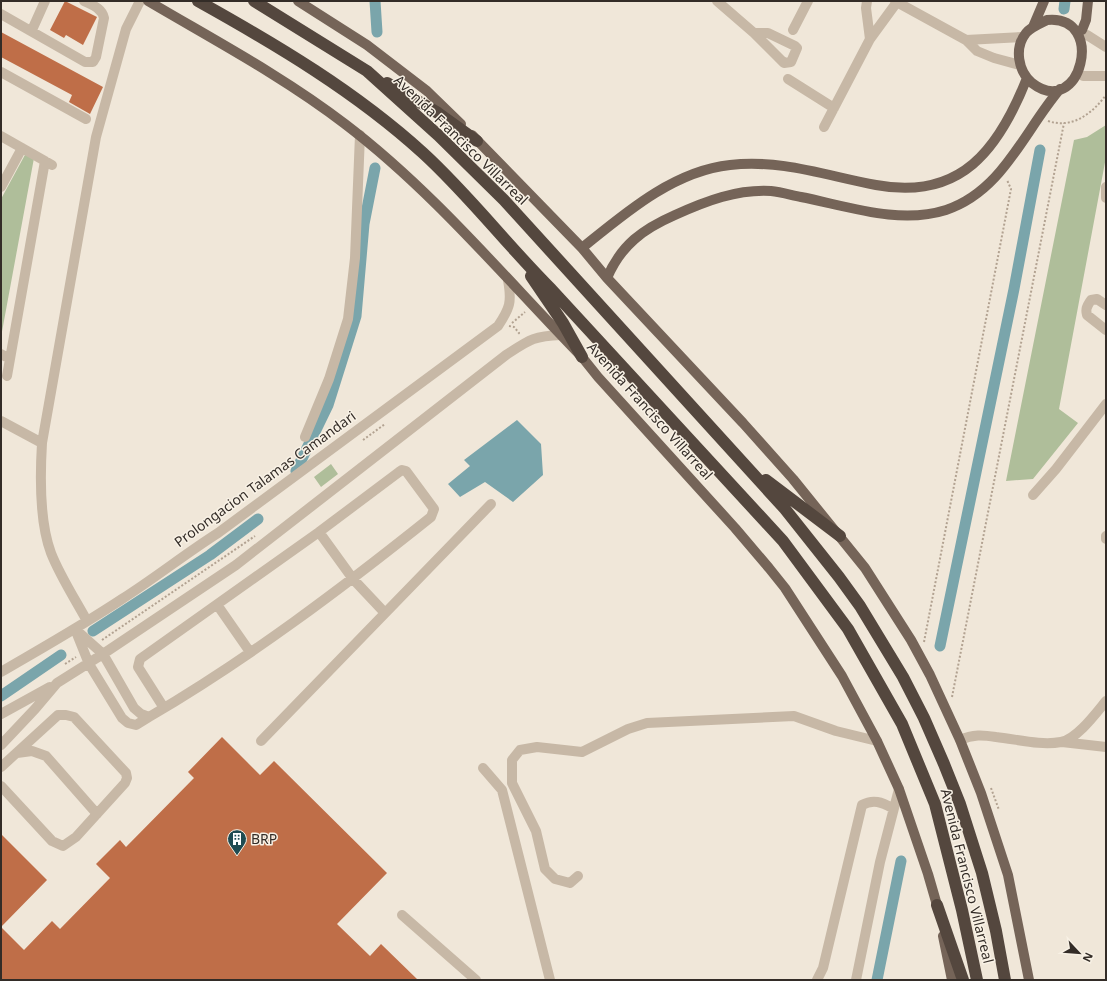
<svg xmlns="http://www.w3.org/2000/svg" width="1107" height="981" viewBox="0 0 1107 981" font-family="'Noto Sans',sans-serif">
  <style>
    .green { fill: #afbe9a }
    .water { fill: #7aa5ab }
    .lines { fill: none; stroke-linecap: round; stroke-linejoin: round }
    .canal { stroke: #7aa5ab; stroke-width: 11 }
    .building { fill: #bf6e48 }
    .path { stroke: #b2a291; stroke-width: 2; stroke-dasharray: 2 2; stroke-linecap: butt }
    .minor { stroke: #c7b8a6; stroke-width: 10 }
    .major { stroke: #756458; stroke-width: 10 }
    .highway { stroke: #54473e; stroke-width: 12 }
    .labels { text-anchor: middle; stroke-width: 3; stroke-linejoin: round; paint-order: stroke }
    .street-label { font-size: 14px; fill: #332c27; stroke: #f8f1e5 }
    .poi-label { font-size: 14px; fill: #332c27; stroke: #f8f1e5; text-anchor: start }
  </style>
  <rect width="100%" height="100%" fill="#f0e7d9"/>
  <path class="green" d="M1106,125v32l-47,252 19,14 -45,56 -27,2 68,-341 13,-3z
    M26,153l8,5 -33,179v-138z
    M331,464l7,10 -17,13 -7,-10z"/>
  <path class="water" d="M517,420l24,24 2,31 -30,27 -28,-20 -25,15 -12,-13 22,-18 -6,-6z"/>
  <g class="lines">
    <path class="canal" d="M375,1l2,31
      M1064,9l1,-8
      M296,471l32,-66 28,-89 8,-92 11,-56
      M93,631l117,-76 48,-36
      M940,646l74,-357 26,-139
      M1,696l60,-41
      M877,980l24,-119"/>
  </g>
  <path class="building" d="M65,1l32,16 -14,28 -17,-10 -2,3 -14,-8z
    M1,32l102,55 -13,27 -21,-12 3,-7 -71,-38z
    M222,737l38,38 14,-14 113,112 -50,51 33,32 11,-12 37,36h-417v-53l23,23 28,-29 8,8 50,-51 -14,-14 24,-24 6,7 68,-69 -6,-6z
    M1,834l46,46 -46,47z"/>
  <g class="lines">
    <path class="path" d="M1106,1v1
      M1048,121c24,8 44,-7 58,-26
      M512,323l13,-11
      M509,326l5,1 5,6 -2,2
      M363,440l22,-16
      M102,640l153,-104
      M924,642l87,-453 -4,-9
      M65,664l11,-7
      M952,697l112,-574
      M991,788l8,22"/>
    <path class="minor" d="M717,1l37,32 30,30 7,-1 6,-14 -2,-2 -27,-13h-14
      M895,1l71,39 11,11 17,7 26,7
      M1,14l84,48h8l3,-5 8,-39c-2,-10 -12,-13 -20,-17
      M32,30l13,-29
      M793,30l15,-29
      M1087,35l19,12
      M870,39l27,-37
      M966,40l57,-3
      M1,72l85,47
      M1083,76h23
      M788,79l46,29
      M824,127l46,-88 -4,-31 1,-7
      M1,136l51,29
      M1,187l21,-39
      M1106,187v11
      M1106,305l-9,-6 -6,1c-3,5 -6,8 -4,15l19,15
      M1,354l9,5
      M7,376l38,-215
      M1,421l41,22
      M305,437l24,-58 19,-60 7,-61 5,-123
      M1033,495l23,-26 50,-65
      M319,532l34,47 32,34
      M1106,536v3
      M218,606l32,46
      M87,621c-12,-22 -27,-45 -36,-68 -12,-32 -11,-77 -9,-110l54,-306 30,-108 14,-28
      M75,629l28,25 31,54 7,6 8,3 -13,8 -8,-2 -6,-5 -33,-54z
      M1,672c41,-24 82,-47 121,-73 33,-21 63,-45 96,-66l280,-207c12,-18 14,-24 10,-46
      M1,714l49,-27
      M149,717c99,-58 192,-128 282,-200l3,-8 -28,-38 -4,-1 -3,2 -80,60 -179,127 -2,8 26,41
      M960,740c13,-6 23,-5 36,-3 20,2 45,9 65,5 16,-3 35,-29 45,-41
      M261,741l230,-237
      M1062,742l44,5
      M1,745l34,-36 22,-26 46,-29 133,-89 270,-210c23,-15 27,-19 55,-20
      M17,753l15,-2 14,5 51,58
      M1,767l57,-52h8l8,2 52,56 1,5 -2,5 -49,54 -13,9 -11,-5 -51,-55
      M483,768l19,22 48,190
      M578,876l-8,7 -15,-4 -10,-10 -9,-38 -24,-48v-23l8,-10 17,-3 45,5 46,-23 19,-6 147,-7 42,15 41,10
      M402,915l74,65
      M817,980l6,-12 39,-163c11,-6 20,-3 30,3
      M856,980l24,-118 19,-73"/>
    <path class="major" d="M148,1c66,39 136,76 197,123 88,67 160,154 237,233l16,20 137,151 34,40 16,20 57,88 35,65 22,48 29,85 11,38
      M298,1l69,44 60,46 34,33
      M1047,20c60,-6 34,101 -15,63 -14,-12 -18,-35 -6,-50 5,-6 13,-9 21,-13z
      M1033,27l11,-26
      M1082,30l4,-10 2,-19
      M472,135l110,113 25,30 136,145 50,56 72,89 46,72 19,35 30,65 21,53 27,82 21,105
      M582,248c42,-34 91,-77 148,-83 51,-6 97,11 146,20 85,16 123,-36 151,-107
      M607,278c14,-33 36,-49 68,-63 31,-14 62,-26 96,-24 10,1 20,4 30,6 46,9 98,28 145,13 57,-19 78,-79 114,-121
      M943,936l9,44"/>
    <path class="highway" d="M198,1c79,44 158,91 225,152 46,42 84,92 128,136l232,252 65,88 54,95 33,80 27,106 15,70
      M254,1l113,70 71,64 66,65 281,309 54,68 21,29 43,71 21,41 20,46 16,40 22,69 14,58 9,49
      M387,83l51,30 39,28
      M531,276l32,47 19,34
      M766,480l74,56
      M937,905l26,75"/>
  </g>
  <defs>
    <symbol id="building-pin" viewBox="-11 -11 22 30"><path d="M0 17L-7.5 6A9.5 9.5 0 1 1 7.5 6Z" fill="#1f4b52" stroke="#f8f1e5"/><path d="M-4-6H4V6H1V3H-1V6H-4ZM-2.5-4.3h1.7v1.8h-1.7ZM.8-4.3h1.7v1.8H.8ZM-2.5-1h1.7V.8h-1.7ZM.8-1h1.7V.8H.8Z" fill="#fff"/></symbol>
  </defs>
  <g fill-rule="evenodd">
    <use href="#building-pin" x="226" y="828" width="22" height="30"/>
  </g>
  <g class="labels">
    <g class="street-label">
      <text transform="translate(461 140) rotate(44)" y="5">Avenida Francisco Villarreal</text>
      <text transform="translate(650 411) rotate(48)" y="5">Avenida Francisco Villarreal</text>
      <text transform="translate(265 479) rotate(-36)" y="5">Prolongacion Talamas Camandari</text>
      <text transform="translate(967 876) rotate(76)" y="5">Avenida Francisco Villarreal</text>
    </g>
    <g class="poi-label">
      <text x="251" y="844">BRP</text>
    </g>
  </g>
  <rect width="1107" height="981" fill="none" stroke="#332c27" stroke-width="4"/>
  <g transform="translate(1079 953) rotate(116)" stroke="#f8f1e5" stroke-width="3" paint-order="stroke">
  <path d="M0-3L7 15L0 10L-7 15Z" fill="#332c27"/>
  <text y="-6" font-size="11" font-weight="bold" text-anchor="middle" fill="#332c27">N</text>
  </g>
</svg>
